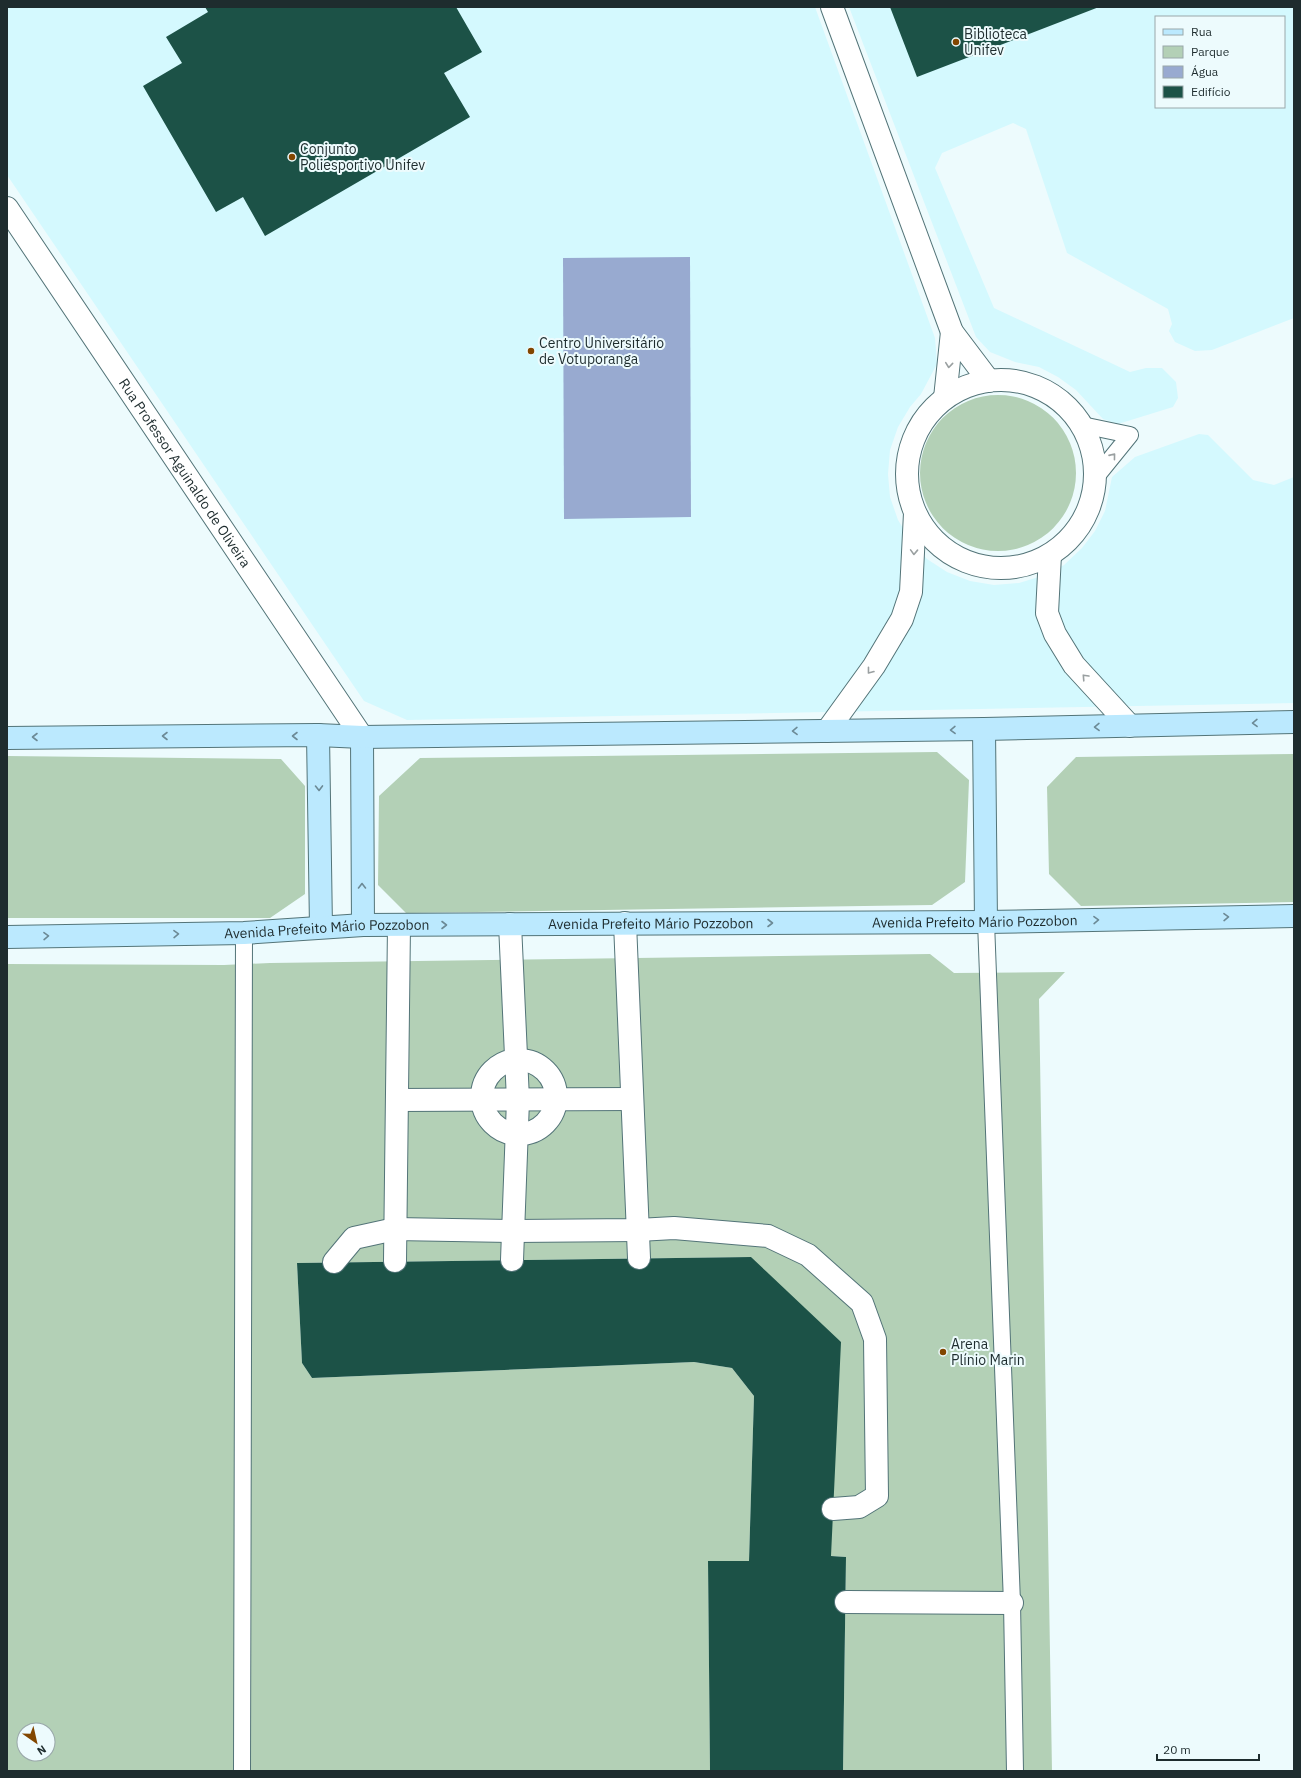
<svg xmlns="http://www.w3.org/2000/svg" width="1301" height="1778" viewBox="0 0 1301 1778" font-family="'IBM Plex Sans',sans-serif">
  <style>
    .built { fill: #d4f9fe; fill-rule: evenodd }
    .green { fill: #b3d0b6; fill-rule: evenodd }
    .water { fill: #98aad0 }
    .building { fill: #1c5247 }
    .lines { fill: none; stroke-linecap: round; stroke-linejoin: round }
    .lane-casing { stroke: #537478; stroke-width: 18 }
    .street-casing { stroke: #537478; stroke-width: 24 }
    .secondary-casing { stroke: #537478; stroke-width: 24 }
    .lane { stroke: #fff; stroke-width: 16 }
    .street { stroke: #fff; stroke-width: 22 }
    .secondary { stroke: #bbe9fe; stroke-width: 22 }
    .oneway { stroke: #9aa0a1 }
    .oneway2 { stroke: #6c8a96 }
    .poi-dot { fill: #824600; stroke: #edfbfd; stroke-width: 1.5 }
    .labels { text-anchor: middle; stroke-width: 4; stroke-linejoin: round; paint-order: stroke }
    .poi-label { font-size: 14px; fill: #1e2c2e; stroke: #edfbfd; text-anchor: start }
    .street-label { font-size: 14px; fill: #1e2c2e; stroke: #edfbfd }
  </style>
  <rect width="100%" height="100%" fill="#edfbfd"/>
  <path class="built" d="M7,7h808l120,331 2,26 -16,30 -11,13 -12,20 -8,23 -2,24 2,23 8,23 13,21 16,18 20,13 23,9 24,4 25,-2 23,-7 22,-11 18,-17 13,-17 10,-20 7,-34 23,-20 64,-23 9,1 45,45 21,5 20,-8v226l-887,17 -43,-19 -357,-526z
    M849,7h445v311l-82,32 -17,1 -20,-9 -6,-11 3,-7 -4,-15 -101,-56 -41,-124 -13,-6 -71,30 -7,15 59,140 136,64 16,-4h16l14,14 2,16 -5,9 -55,17 -15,-5 -27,-29 -18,-13 -19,-10 -24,-5 -25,-10 -14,-15zM1156,17h128v90h-128z"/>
  <path class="green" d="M920 473a78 78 0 1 1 156 0a78 78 0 1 1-156 0Z
    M937,752l32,28 -4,102 -33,23 -526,8 -28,-28 1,-89 41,-38z
    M1294,754v148l-213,4 -32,-32 -2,-87 29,-30z
    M7,756l274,3 24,27v108l-35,24h-263z
    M930,954l24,19 111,-1 -26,27 13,772h-209l3,-214 -15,-1 -80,-299 -454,6 5,100 10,15 382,-16 38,6 22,28 -5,165h-41l2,210h-703v-807l217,1 46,-2zM24,1730h24v24h-24z"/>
  <path class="water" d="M690,257l1,260 -127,2 -1,-261z"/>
  <path class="building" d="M205,7h251l26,45 -38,21 26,44 -205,119 -22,-39 -27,15 -73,-126 39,-23 -16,-26 42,-25z
    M890,7h209l-182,70z
    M751,1257l90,85 -10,214 15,1 -3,214h-133l-2,-210h41l5,-165 -22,-28 -38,-6 -382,16 -10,-15 -5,-100z"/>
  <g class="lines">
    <defs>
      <path id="lane" d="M1082,425l48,10 -34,42
        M986,922l26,681 3,168
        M242,1771l2,-838"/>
      <g id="street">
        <path d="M832,7l120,325 37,49"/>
        <path id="s1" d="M7,208l355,529"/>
        <circle cx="1001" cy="474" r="94"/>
        <path d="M945,398l7,-66"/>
        <path d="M1050,555l-3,58 8,21 19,31 56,61"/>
        <path d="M827,731l47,-65 28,-47 9,-27 4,-79"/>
        <path d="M625,923l14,335"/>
        <path d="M510,924l8,176 -6,160"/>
        <circle cx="519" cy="1097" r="37"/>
        <path d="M397,1100l235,-1"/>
        <path d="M395,1261l4,-336"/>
        <path d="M334,1262l20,-24 41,-9 119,2 124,-1 36,-2 94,8 40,19 54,48 13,36 2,157 -18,11 -26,2"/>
        <path d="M846,1602l166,1"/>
      </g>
      <g id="secondary">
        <path d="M984,729l2,193"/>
        <path d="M318,735l3,192"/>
        <path d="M362,737l1,188"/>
        <path d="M7,738l311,-3 44,2 622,-8 310,-7"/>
        <path id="s2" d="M7,937l237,-4 119,-8 623,-3 308,-6"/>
      </g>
    </defs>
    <use href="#lane" class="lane-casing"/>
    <use href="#street" class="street-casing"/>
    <use href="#secondary" class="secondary-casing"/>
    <use href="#lane" class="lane"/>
    <use href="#street" class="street"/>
    <use href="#secondary" class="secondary"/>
  </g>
  <defs><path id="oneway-chevron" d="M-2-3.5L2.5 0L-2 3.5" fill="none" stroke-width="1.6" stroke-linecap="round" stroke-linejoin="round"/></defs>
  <g class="oneway">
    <use href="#oneway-chevron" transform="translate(949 365) rotate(96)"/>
    <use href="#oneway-chevron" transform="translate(1113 456) rotate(-51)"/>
    <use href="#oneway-chevron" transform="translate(914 552) rotate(92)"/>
    <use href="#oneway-chevron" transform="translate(870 671) rotate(128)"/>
    <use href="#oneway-chevron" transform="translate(1085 677) rotate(-133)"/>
  </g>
  <g class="oneway2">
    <use href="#oneway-chevron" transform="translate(1255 723) rotate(179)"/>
    <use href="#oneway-chevron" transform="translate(1097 727) rotate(179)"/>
    <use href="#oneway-chevron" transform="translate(953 730) rotate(179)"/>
    <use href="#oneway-chevron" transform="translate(795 731) rotate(179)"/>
    <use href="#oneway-chevron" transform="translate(165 736) rotate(180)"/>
    <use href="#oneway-chevron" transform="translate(295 736) rotate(180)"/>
    <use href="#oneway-chevron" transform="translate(35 737) rotate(180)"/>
    <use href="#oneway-chevron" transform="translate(319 788) rotate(89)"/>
    <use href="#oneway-chevron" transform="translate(362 886) rotate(-90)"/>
    <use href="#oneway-chevron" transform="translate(1226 917) rotate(-1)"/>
    <use href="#oneway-chevron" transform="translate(1096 920) rotate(-1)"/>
    <use href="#oneway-chevron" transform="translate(770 923)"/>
    <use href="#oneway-chevron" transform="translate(444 925)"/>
    <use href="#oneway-chevron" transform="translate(176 934) rotate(-1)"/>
    <use href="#oneway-chevron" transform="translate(46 936) rotate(-1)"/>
  </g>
  <g class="poi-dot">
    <circle cx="956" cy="42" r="4"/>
    <circle cx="292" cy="157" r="4"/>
    <circle cx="531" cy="351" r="4"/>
    <circle cx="943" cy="1352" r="4"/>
  </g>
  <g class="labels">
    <g class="poi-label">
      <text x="964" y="39">Biblioteca<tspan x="964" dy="16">Unifev</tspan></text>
      <text x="300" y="154">Conjunto<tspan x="300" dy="16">Poliesportivo Unifev</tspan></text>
      <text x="539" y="348">Centro Universitário<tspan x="539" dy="16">de Votuporanga</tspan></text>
      <text x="951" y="1349">Arena<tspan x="951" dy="16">Plínio Marin</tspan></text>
    </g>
    <g class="street-label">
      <text dy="5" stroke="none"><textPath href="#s1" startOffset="319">Rua Professor Aguinaldo de Oliveira</textPath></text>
      <text dy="5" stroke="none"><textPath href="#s2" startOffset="968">Avenida Prefeito Mário Pozzobon</textPath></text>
      <text dy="5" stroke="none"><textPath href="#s2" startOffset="644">Avenida Prefeito Mário Pozzobon</textPath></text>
      <text dy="5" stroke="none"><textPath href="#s2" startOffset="320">Avenida Prefeito Mário Pozzobon</textPath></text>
    </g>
  </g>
  <rect width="1301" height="1778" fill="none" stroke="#1e2c2e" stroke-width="16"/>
  <rect x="1155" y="16" width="130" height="92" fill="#edfbfd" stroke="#9aa8aa"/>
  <rect x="1163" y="29" width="20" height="6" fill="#bbe9fe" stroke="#9aa8aa"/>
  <text x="1191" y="36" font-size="12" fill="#1e2c2e">Rua</text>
  <rect x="1163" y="46" width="20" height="12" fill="#b3d0b6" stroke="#9aa8aa"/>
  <text x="1191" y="56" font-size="12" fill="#1e2c2e">Parque</text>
  <rect x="1163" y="66" width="20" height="12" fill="#98aad0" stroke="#9aa8aa"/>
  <text x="1191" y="76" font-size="12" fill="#1e2c2e">Água</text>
  <rect x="1163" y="86" width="20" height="12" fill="#1c5247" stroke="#9aa8aa"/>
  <text x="1191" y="96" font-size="12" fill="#1e2c2e">Edifício</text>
  <g transform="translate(36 1742) rotate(146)"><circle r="19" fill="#edfbfd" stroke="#9aa8aa"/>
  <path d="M0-3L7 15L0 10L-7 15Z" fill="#824600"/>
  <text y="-6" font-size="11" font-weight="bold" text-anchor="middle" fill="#1e2c2e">N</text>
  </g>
  <path d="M1157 1754v6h102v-6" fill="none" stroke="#1e2c2e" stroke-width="2"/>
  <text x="1163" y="1754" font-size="12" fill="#1e2c2e" stroke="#edfbfd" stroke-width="3" paint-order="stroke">20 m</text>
</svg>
